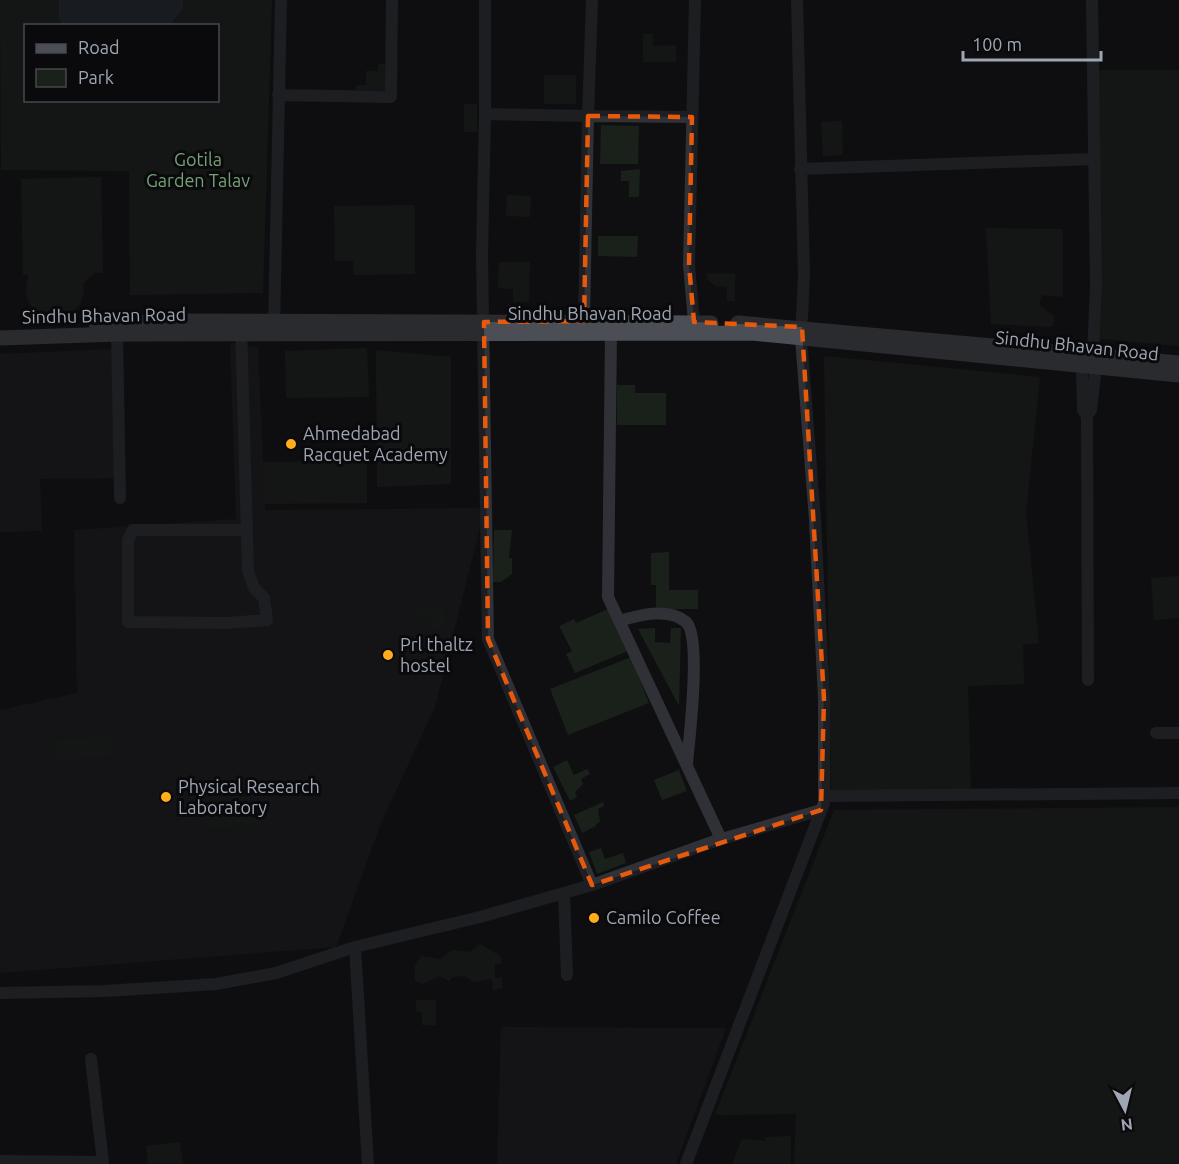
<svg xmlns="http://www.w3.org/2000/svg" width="1179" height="1164" viewBox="0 0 1179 1164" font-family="Ubuntu,sans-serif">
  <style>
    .built { fill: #1b1b1e }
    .green { fill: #19211a; fill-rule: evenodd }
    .water { fill: #252e35 }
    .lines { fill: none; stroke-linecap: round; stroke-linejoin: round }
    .minor { stroke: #303136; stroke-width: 12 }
    .major { stroke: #4c4e56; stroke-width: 15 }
    .marked { fill: none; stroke: #e8590c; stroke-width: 4.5; stroke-dasharray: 12 8; stroke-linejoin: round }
    .poi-dot { fill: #ffae19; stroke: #0a0a0c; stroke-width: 2 }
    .labels { text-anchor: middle; stroke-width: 6; stroke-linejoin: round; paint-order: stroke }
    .park-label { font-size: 18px; fill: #74a176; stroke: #0a0a0c }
    .street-label { font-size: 18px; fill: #9fa6b3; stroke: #0a0a0c }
    .poi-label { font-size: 18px; fill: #9fa6b3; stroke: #0a0a0c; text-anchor: start }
  </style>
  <rect width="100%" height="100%" fill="#0f0f11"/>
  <path class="built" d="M230,343l28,4 7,163 220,-2 -50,199 -54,116 -45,124 -336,26v-263l77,-17 -3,-163 162,-11z
    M112,349l2,129 -74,1 2,52 -42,1v-178z
    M501,1027l225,1 -50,136h-179z"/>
  <path class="green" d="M0,0h272l-9,293 -133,2 -1,-124 -128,-1zM26,26h192v74h-192z
    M643,34h10v12l23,-1v17h-33z
    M378,64h9v26h-31v-5h10v-14h12z
    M1098,70h81v276l-79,-7 2,-47z
    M544,75h32v29h-32z
    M464,104h13v28h-13z
    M842,121l1,34 -20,1 -2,-34z
    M601,125l38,1 -1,38h-38z
    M640,169l-1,28h-10v-16h-8v-10z
    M101,177l2,96h-9l-11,11c7,47 -73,42 -54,-9h-6l-2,-96z
    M507,195l24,1 -1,21 -24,-1z
    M415,205v69l-61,1 -1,-14h-18l-1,-55z
    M986,228l77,1v68l-21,-2 -3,10 16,12 -3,10 -61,-3z
    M598,236h40l-1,21 -39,-1z
    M499,262h31l-1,40h-16v-13l-15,-1z
    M707,273l28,1v27h-8v-14l-12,-1 -8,-7z
    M367,348l2,49 -83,1 -1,-47z
    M376,350l75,7v127l-74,3z
    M824,356l216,21 -14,135 13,131 -16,2 1,39 -56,2 3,106h-140z
    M617,385h18v8h31v32h-49z
    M367,461v42l-103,1 -1,-42z
    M494,530h18l-3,28h3v16l-11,8h-8z
    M669,552v38h29v19h-42v-24h-5v-32z
    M1179,576v42l-25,2 -3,-42z
    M443,605l3,23 -14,1 -2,-14 -15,2 -1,-8z
    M608,609l20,42 -53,22 -9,-19 6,-3 -13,-25 15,-7 2,4z
    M655,628v14l15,1 1,-15h10l-2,78 -41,-77z
    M631,657l18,46 -81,32 -18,-46z
    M110,737l1,19 -57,3 -1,-19z
    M567,760l7,15 13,-6 3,5 -9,5 2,5 -8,8 2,5 -7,4 -17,-34z
    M679,770l8,21 -25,9 -8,-20z
    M603,802l1,4 -6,3 2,13 -4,2v2l-14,7 -8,-18z
    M260,804l1,20 -57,5 -2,-20z
    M1179,807v357h-385l2,-50 -81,1 119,-305z
    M601,848l4,11 18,-6 3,10 -29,11 -8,-22z
    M481,944l20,13v7h-6v14h7l1,10 -10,2 -1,-11 -18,3 -9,-6 -13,1 -3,4 -9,-5 -18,8 -7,-3v-16l6,-9 19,3 13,-9 16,2z
    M416,1000h20v25h-14v-13h-6z
    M791,1136v28h-59l10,-25 24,2v-4z
    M180,1142l3,22h-35l-2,-18z"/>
  <path class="water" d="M59,0h124v8l-14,18 -107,-1 -3,-7z"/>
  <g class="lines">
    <path class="minor" d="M592,0l-4,116 104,1
      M1092,0l4,286 -3,69
      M278,95l113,2 1,-97
      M485,114v-114
      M800,169l293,-10
      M584,321l4,-205 -103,-2 -3,141 6,384 104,246
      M694,322l-5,-57 6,-265
      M241,325l7,246 6,17 10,10 3,22 -40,3 -99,-1v-82l5,-10h114
      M274,329l7,-329
      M611,333l-3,264 113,242
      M117,334l3,164
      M1082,366l1,44 4,6
      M619,621c20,-6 50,-14 67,1 16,15 3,118 1,142
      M1088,680l-1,-264 4,-6 5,-43
      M1156,733h23
      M824,796l355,-3
      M564,893l3,82
      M355,947l13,217
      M0,993l105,-2 111,-7 60,-11 79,-26 125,-30 112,-32 123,-44 106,-31
      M0,1161l103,1 -12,-103
      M686,1164l138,-361v-104l-9,-179 -14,-182 3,-63 -7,-275"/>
    <path class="major" d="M738,323l441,40
      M96,324l80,-3 535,2
      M0,338l117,-4 634,-1 428,42"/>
  </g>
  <path d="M0 0H1179V1164H0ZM588,116l104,1 -3,148 5,57 108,5 22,372 -3,111 -229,75 -104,-246 -4,-317 100,-1z" fill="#0f0f11" fill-opacity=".55" fill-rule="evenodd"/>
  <path class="marked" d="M588,116l104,1 -3,148 5,57 108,5 22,372 -3,111 -229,75 -104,-246 -4,-317 100,-1z"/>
  <g class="poi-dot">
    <circle cx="291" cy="444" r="6"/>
    <circle cx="388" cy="655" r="6"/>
    <circle cx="166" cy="797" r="6"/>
    <circle cx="594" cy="918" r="6"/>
  </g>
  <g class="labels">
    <g class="park-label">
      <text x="198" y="166">Gotila<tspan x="198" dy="21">Garden Talav</tspan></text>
    </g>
    <g class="street-label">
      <text x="590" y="320">Sindhu Bhavan Road</text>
      <text transform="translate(104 316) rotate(-1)" y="6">Sindhu Bhavan Road</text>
      <text transform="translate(1077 346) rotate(6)" y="6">Sindhu Bhavan Road</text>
    </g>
    <g class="poi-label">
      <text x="303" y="440">Ahmedabad<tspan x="303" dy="21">Racquet Academy</tspan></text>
      <text x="400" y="651">Prl thaltz<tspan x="400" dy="21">hostel</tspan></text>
      <text x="178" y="793">Physical Research<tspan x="178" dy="21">Laboratory</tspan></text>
      <text x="606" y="924">Camilo Coffee</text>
    </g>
  </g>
  <rect x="24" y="24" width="195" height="78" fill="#0a0a0c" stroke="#46484f" stroke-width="1.5"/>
  <rect x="36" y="44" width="30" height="9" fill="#4c4e56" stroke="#46484f" stroke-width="1.5"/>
  <text x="78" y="54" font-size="18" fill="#9fa6b3">Road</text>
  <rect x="36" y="69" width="30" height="18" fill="#19211a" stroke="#46484f" stroke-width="1.5"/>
  <text x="78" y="84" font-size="18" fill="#9fa6b3">Park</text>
  <g transform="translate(1125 1110) rotate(173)" stroke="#0a0a0c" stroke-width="4.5" paint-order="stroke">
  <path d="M0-4.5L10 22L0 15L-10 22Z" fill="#9fa6b3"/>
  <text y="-9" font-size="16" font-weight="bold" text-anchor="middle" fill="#9fa6b3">N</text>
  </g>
  <path d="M963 51v9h138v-9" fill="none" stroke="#9fa6b3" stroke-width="3"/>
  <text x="972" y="51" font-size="18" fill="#9fa6b3" stroke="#0a0a0c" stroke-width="4.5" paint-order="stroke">100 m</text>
</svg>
